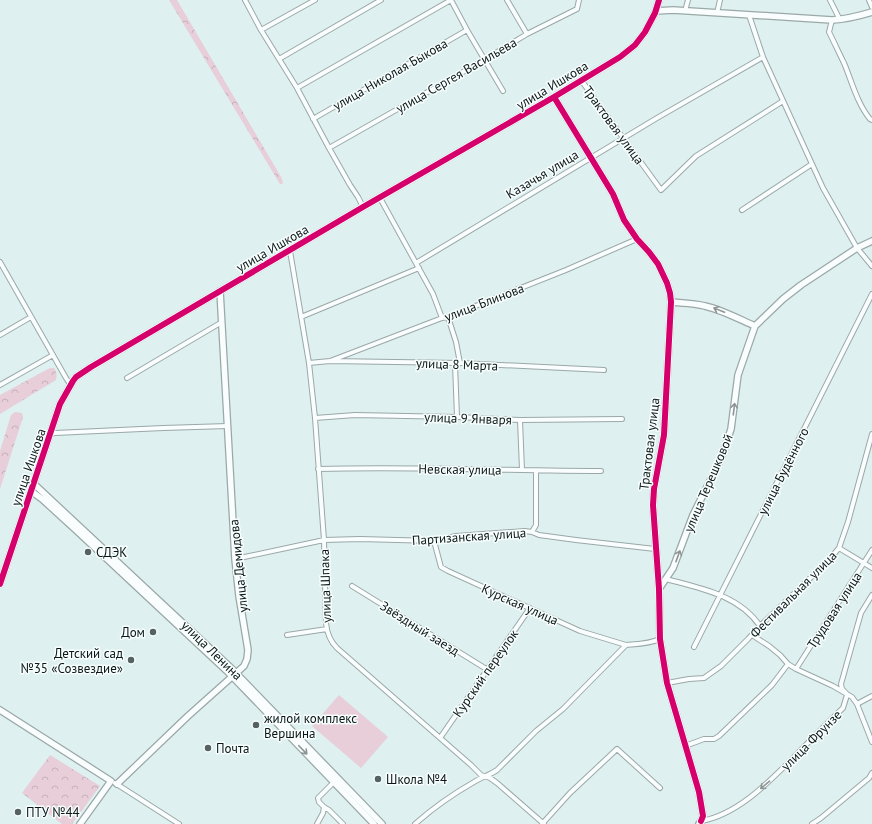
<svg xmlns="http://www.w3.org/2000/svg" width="872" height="824" viewBox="0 0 872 824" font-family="'PT Sans',sans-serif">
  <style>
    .forest { fill: url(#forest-crowns) }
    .garden { fill: #e7ced9 }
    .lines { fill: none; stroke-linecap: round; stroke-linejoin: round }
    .street-casing { stroke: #9aa8a7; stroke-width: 6 }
    .secondary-casing { stroke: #9aa8a7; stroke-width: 8 }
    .street { stroke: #fafdfd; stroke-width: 4 }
    .secondary { stroke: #fafdfd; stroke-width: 5.5 }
    .cycleway-casing { stroke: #f8fefe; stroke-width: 8 }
    .cycleway { stroke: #d6006c; stroke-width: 6 }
    .oneway { stroke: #8e9595 }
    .poi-dot { fill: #556262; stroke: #f8fefe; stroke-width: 1.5 }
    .labels { text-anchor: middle; stroke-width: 3; stroke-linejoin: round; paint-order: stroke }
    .street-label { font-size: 13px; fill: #0b1616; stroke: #f8fefe }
    .poi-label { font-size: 13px; fill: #0b1616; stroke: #f8fefe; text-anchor: start }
  </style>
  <defs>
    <pattern id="forest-crowns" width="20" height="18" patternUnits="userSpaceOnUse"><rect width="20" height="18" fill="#e7ced9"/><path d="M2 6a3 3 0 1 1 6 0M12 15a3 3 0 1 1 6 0" fill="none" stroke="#c5b0ba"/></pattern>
  </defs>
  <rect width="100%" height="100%" fill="#def0f0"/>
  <path class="forest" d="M169,0h8l104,177 2,5 -1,2h-2z
    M51,368h3c3,4 3,8 2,12l-56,34v-19l48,-26z
    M15,412l7,1 1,4 -23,72v-38l11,-36z
    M50,755l50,31 -28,38h-10l-40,-31z"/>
  <path class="garden" d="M339,695l49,42 -27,31 -49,-42z"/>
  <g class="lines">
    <defs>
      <path id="street" d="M245,0l16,30 36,58 32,60 21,37 8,12 5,10
        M451,0l16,30 36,61
        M507,0l20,34
        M830,0l10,20
        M869,0l3,7
        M685,11l3,-11
        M717,13l3,-13
        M749,15l14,42 60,131 34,60 15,18
        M832,20l-3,12c5,10 10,21 15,31 8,19 13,40 26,56l2,1
        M261,30l54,-30
        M279,59l102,-59
        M581,80l80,110 35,-34 87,-55
        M297,88l154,-88
        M313,119l154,-89
        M329,148l155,-88 43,-26 50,-25 2,-9
        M380,198l53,96 9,24
        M742,210l70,-46
        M290,251l19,112 6,55 9,122 2,83c1,11 4,18 11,25l134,117 10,10 9,3 7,5 47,41
        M0,262l66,116 4,6
        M416,263l241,-145 106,-61
        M301,317l118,-49
        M448,317l8,25 4,21
        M0,335l31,-18
        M330,361l112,-43 6,-1 118,-47 71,-31
        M309,363l21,-2 130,2 144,7
        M455,364l2,53
        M127,378l95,-56
        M0,385l53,-30
        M315,418l40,-3 102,2 63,3 102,-1
        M520,420l2,50
        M50,434l5,-1 108,-5 65,-2
        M318,469c94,-3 189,2 283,2
        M532,532l4,-7v-54
        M434,541l7,26 7,4 132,60 46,14
        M839,548l33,20
        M235,559l89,-19 36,-1 74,2 22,-5 69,-5 7,1 7,3 37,5 79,9
        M666,579c34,9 73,16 94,47
        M352,586l136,84
        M287,635l40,-6
        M752,635l17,11 11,9 8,9 8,5 37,17 19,11 5,7 15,38
        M694,647l178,-353
        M796,669l76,-119
        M667,683l22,-4 15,-1 17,-12 27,-27 12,-13 68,-65 11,-13 9,-26 24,-88
        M846,693l-4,-4 -1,-5 20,-71 11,-18
        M857,704l15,-8
        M440,738l90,-130
        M685,746l19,-7h10l5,-3 53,-51 16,-21
        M115,783l64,41
        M324,807l5,3 14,14
        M701,821c36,-6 68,-39 92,-63 17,-17 33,-34 50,-50l4,-13
        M317,824l6,-11 1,-6 -5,-5 -1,-4 16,-16
        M415,824c18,-16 38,-30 59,-42 8,-5 16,-7 23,-12l39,-39 27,-22 63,-64c12,-1 23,-1 34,-6
        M542,824l28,-31 47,-44 43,39
        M812,824l9,-6 48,-40 3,-5"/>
      <path id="secondary" d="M656,11l17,-1 159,10c15,-1 27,-4 40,-8
        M554,97l59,97 11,26 13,19 12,13 9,12 9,19 3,10 1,9 -7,133 -10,54 -1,16 6,84 1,50 7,44 32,109 4,24 -2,5 -2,3
        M671,302c11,1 23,1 34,4 17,4 34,13 50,20
        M34,484l198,185 150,155
        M31,491l11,8 35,32 151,141 146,152
        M0,584l60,-180 13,-23 3,-4 15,-10 272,-160 191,-110 66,-40 15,-12 10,-13 10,-19 4,-13
        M659,589l14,-21 20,-53 28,-56 10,-30 7,-54 17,-49 28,-27 18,-14 56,-37 15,-7
        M0,710l111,71 -31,43
        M117,784l71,-68 56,-50 3,-7 1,-9 -9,-54 -4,-37 -15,-268"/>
    </defs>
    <use href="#street" class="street-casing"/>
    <use href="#secondary" class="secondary-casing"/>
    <use href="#street" class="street"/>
    <use href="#secondary" class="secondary"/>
    <defs>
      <path id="cycleway" d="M554,97l59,97 11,26 13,19 12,13 9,12 9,19 3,10 1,9 -7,133 -10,54 -1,16 6,84 1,50 7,44 32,109 4,24 -2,5
        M0,584l60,-180 13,-23 3,-4 15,-10 272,-160 191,-110 66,-40 15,-12 10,-13 10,-19 4,-13"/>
    </defs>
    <use href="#cycleway" class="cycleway-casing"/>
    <use href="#cycleway" class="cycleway"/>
  </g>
  <defs><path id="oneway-shaft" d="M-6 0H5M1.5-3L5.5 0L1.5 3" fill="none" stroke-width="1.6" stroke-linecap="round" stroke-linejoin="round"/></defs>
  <g class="oneway">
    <use href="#oneway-shaft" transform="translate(719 310) rotate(-158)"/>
    <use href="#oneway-shaft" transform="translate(734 409) rotate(-83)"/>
    <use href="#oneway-shaft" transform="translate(678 556) rotate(-70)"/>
    <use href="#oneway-shaft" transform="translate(303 750) rotate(46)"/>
    <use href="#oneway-shaft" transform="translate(765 785) rotate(140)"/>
  </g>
  <g class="poi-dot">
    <circle cx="88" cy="552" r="4"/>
    <circle cx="153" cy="632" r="4"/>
    <circle cx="131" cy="660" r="4"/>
    <circle cx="256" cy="725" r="4"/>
    <circle cx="208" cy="748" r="4"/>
    <circle cx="378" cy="779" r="4"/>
    <circle cx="18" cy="812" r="4"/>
  </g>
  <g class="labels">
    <g class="street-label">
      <text transform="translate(390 74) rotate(-30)" y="5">улица Николая Быкова</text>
      <text transform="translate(456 75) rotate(-30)" y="5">улица Сергея Васильева</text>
      <text transform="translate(552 85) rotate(-31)" y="5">улица Ишкова</text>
      <text transform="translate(614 125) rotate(54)" y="5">Трактовая улица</text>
      <text transform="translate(542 174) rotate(-31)" y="5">Казачья улица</text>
      <text transform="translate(272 248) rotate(-30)" y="5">улица Ишкова</text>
      <text transform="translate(484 302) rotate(-21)" y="5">улица Блинова</text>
      <text transform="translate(457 364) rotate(2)" y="5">улица 8 Марта</text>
      <text transform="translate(468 418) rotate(2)" y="5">улица 9 Января</text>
      <text transform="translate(649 444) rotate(-83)" y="5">Трактовая улица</text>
      <text transform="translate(28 467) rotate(-71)" y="5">улица Ишкова</text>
      <text transform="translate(460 469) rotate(1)" y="5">Невская улица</text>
      <text transform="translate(783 471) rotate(-63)" y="5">улица Будённого</text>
      <text transform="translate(708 483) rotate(-67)" y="5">улица Терешковой</text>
      <text transform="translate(469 536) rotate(-4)" y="5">Партизанская улица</text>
      <text transform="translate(238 566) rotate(-96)" y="5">улица Демидова</text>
      <text transform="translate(325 586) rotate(-92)" y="5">улица Шпака</text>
      <text transform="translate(793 594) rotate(-45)" y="5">Фестивальная улица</text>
      <text transform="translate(520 604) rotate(24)" y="5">Курская улица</text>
      <text transform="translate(834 610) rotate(-57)" y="5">Трудовая улица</text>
      <text transform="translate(420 628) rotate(32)" y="5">Звёздный заезд</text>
      <text transform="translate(212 650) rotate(44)" y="5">улица Ленина</text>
      <text transform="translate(485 673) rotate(-55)" y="5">Курский переулок</text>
      <text transform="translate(811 740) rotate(-45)" y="5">улица Фрунзе</text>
    </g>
    <g class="poi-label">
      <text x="96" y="557">СДЭК</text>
      <text x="145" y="637" text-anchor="end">Дом</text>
      <text x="123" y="658" text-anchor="end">Детский сад<tspan x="123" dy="15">№35 «Созвездие»</tspan></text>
      <text x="264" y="723">жилой комплекс<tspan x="264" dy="15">Вершина</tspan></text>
      <text x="216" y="753">Почта</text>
      <text x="386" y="784">Школа №4</text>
      <text x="26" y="817">ПТУ №44</text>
    </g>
  </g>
</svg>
